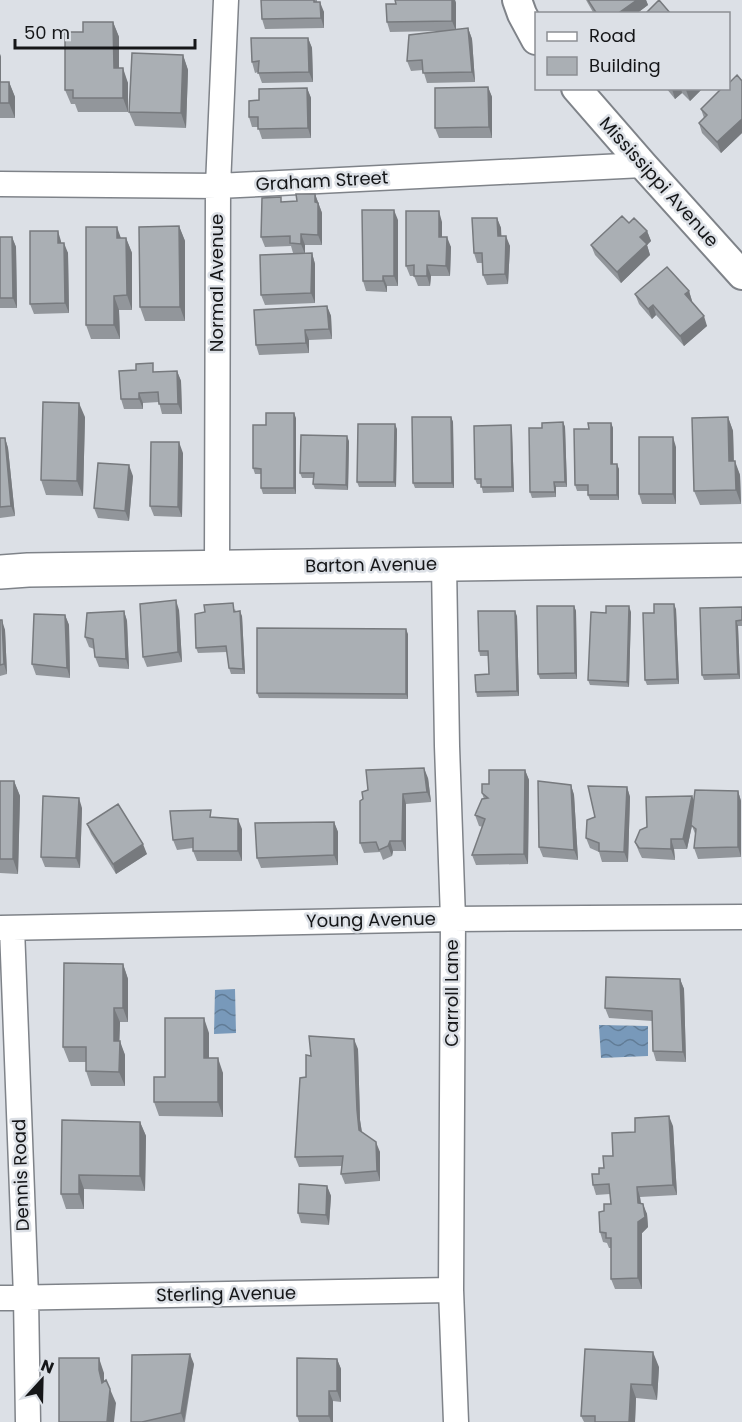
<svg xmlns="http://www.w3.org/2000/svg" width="742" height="1422" viewBox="0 0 742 1422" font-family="Poppins,sans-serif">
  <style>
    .water { fill: url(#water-waves) }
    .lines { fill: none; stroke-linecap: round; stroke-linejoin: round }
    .minor-casing { stroke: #7f8389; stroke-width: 27 }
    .tertiary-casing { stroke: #7f8389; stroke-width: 32 }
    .primary-casing { stroke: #7f8389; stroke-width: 36 }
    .minor { stroke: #fff; stroke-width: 24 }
    .tertiary { stroke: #fff; stroke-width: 28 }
    .primary { stroke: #fff; stroke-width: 33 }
    .wall { fill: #92969b }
    .shaded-wall { fill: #777a7e }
    .building { fill: #aaafb4; stroke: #777a7e; stroke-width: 1.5 }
    .labels { text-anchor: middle; stroke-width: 5; stroke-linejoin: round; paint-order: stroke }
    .street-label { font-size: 18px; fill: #151618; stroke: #dce0e6 }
  </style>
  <defs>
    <pattern id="water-waves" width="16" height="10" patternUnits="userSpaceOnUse" patternTransform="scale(1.5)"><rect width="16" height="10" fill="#7899ba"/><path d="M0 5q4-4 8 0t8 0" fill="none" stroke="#617c96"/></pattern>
  </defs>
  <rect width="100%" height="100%" fill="#dce0e6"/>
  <path class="water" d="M235,989l1,44 -22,1 1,-44z
    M599,1025l49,1v30l-47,2z"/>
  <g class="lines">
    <defs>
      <path id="minor" d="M0,184l218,2 425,-21
        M444,564l3,182 6,173 -2,371 5,132
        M217,566l1,-380 8,-186
        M0,928l453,-9 289,-2
        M12,928l14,369 2,125
        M0,1298l451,-8"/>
      <path id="tertiary" d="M517,0l5,14 14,26
        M576,88l67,77 99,110"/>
      <path id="primary" d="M0,572l28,-2 714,-10"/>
    </defs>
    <use href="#minor" class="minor-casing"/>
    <use href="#tertiary" class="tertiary-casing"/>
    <use href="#primary" class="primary-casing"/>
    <use href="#minor" class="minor"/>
    <use href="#tertiary" class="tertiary"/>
    <use href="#primary" class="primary"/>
  </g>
  <path class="wall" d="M261,0h56v2l7,10v16l-59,1 -3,-10z
    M395,0h60l1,3v27l12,-2 4,11 3,43 -48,1 -4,-13 -12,1 -4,-10 32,-30 -49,1 -3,-10 9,-18z
    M586,0h60l2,5 -12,9h-42z
    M113,22l6,15v31l9,15v29h-50l-3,-8h-4l-6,-14 18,-58z
    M308,38l4,10 1,34 -51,1 -4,-11 -3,1 -3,-11z
    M0,54l1,3v25h8l6,15v21h-15z
    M183,55l5,15 -2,58 -51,-2 -6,-14z
    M742,81v52l-21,20 -19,-20 -3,-10 5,-5 -3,-9z
    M488,87l4,10v41h-53l-4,-10z
    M307,88l4,10v40l-49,1 -4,-12h-6l-3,-10 10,-17z
    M666,88h37l-13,13 -8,-8 -7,6z
    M315,194l7,19v32h-17v9l7,-1 3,11v39l-50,2 -4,-10 32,-42 -2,-7 -26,1 -4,-10 21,-35 15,-1z
    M497,218l4,10v8l9,10 -2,38 -21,1 -4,-10v-12h-6l-3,-10z
    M398,220v66h-11v6l-21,-1 -3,-10z
    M442,222v15l9,10 -1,29h-19l-1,10h-12l-4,-10h-4l-4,-10z
    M629,223l18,8 4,10 -4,4 3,10 -29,28 -26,-28 -4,-10z
    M179,226l6,15v80h-40l-5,-14z
    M0,237h12l4,10 1,61h-17z
    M121,238h5l6,15v57h-13l1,29h-29l-5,-14z
    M61,241v2l7,10 1,60 -35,1 -4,-10z
    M689,291l3,10 -1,1 16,24 -23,20 -28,-31 -4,4 -13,-15 -4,-10z
    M327,306l4,10 1,23 -23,1v13l-50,2 -3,-10z
    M177,371l4,10 1,33h-20l-3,-12 -16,1v6h-19l-3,-10 35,-27z
    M85,417l-2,79 -37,-1 -5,-15z
    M451,417l2,5 1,66h-39l-2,-5z
    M728,417l5,14 1,30 6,14 1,29 -41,1 -6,-14z
    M296,418v76h-33l-2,-6v-14h-6l-2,-6 13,-43z
    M563,422l2,5 2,60h-11v10l-24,1 -2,-6 12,-64z
    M611,423l2,5v36l6,5v31h-29l-2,-5v-4h-11l-2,-6 14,-56z
    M511,425l1,5 2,62 -31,1 -2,-9h-4l-2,-5z
    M397,429l-1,58h-37l-2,-5z
    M0,438h5l3,10 7,68 -15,2z
    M349,441l-1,49 -33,-1 -2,-5 1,-6h-12l-2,-5z
    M676,447v57h-34l-3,-10z
    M183,453l-1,64 -28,-1 -4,-10z
    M133,476l-4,45 -31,-3 -4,-10z
    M574,606l2,5 1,68h-37l-2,-5z
    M742,607v19h-4l2,53 -36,1 -2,-5z
    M235,609l1,3 6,4 3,58h-14l-2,-6 -2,-16 -29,1 -2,-5z
    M676,609l3,75 -32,1 -2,-5 9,-67z
    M179,610l3,52 -35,5 -4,-10z
    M124,611l3,10 2,48 -30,-2 -4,-10 -1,-8 -5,-2 -4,-10z
    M631,612l-2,75 -39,-2 -2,-5z
    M65,615l4,10 1,53 -34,-3 -4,-11z
    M517,616l2,80 -42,1 -1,-5 13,-18 -1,-18h-8l-1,-5z
    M0,620l5,10 2,44 -7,2z
    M408,634v65l-149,-1 -2,-5z
    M525,770l4,10 -1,84 -52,1 -4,-10 11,-28 -4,-1 -4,-11 9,-16 -2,-6 7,-9z
    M428,778l3,24 -25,2v47h-13l-1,5 -9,4 -3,-8 -16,1 -4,-10v-42z
    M0,781h14l6,15 -2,78 -18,-1z
    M571,785l3,10 4,65 -35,-3 -4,-10z
    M627,787l3,10 -2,65h-26l-3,-10 -9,-4 -4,-10 9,-21z
    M738,791l3,10v56l-43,2 -4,-11 2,-12 -4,-10 -5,23h-13l1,11 -33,-2 -3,-6 -4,-10 57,-46 2,5z
    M82,808l-2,60 -35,-1 -4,-10z
    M334,822l4,10v33l-77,3 -4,-10z
    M87,824l60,30 -31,20 -25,-40z
    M242,829v32h-45l-4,-10v-3l-16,2 -4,-10z
    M123,964l5,15v43h-8l-1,19 6,14v31h-34l-5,-15v-9h-17l-6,-15z
    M680,979l4,10 2,73 -30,-1 -3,-10 -1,-30 -43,-3 -4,-10z
    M209,1033v25l14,15v44l-64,-1 -5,-14 11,-25z
    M358,1049l2,71 2,12 18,20v29l-35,3 -4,-10 1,-8 -43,1 -4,-10 11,-80 5,-21z
    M62,1120l78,2 6,14 -1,55 -61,-2v20h-18l-5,-15z
    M673,1126l4,69 -37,2 1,6 6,11 1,13 -6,6v56h-27l-4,-10v-31h-2l-2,-5 -4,-1 -3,-10 4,-21 7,-7 -1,-10 -14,1 -3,-10 6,-11 14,-18 22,-24z
    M327,1186l4,10 -2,29 -28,-2 -3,-10z
    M337,1359l4,10v33l-8,-1v21h-34l-2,-6z
    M194,1364l-9,58h-54z
    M659,1367l-2,33 -21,-2 -1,24h-51l-3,-6z"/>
  <path class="shaded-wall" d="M452,0h3l1,3v28l-4,-10z
    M637,0h9l2,5 -12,9h-19z
    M320,2l4,10v16l-3,-10z
    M113,22l6,15v46l-5,-15z
    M468,28l4,11 3,43 -3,-10z
    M308,38l4,10 1,34 -4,-10z
    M0,54l1,3v40l-1,-3z
    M183,55l5,15 -2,58 -5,-15z
    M123,68l5,15v29l-5,-14z
    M9,82l6,15v21l-6,-15z
    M488,87l4,10v41l-3,-11z
    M307,88l4,10v40l-3,-10z
    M681,88l1,5 -7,6 -3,-10z
    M688,88h15l-13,13 -4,-11z
    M742,119v14l-21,20 -4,-11z
    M315,194l7,19v32l-4,-10 -3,-33z
    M394,210l4,10v66l-4,-10z
    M439,211l3,11v25l-3,-10z
    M497,218l4,10 1,18 -4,-10z
    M179,226l6,15v80l-5,-14z
    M117,227l5,14 -5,-3z
    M58,231l3,10 1,12 -4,-10z
    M647,231l4,10 -4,4 3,10 -29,28 -4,-11 23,-35z
    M301,234l4,11v9l-4,-10z
    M506,236l4,10 -2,38 -3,-10z
    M12,237l4,10 1,61 -4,-10z
    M447,237l4,10 -1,29 -4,-10z
    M126,238l6,15v57l-5,-15z
    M64,243l4,10 1,60 -4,-10z
    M312,253l3,11v39l-4,-10z
    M427,265l4,11 -1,10 -3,-10z
    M383,276l4,10v6l-4,-11z
    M689,291l3,10 -4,3 -3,-10z
    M114,296l5,14 1,29 -6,-14z
    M653,305l3,10 -4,4 -4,-10z
    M327,306l4,10 1,23 -3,-10z
    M704,316l3,10 -23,20 -4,-10z
    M305,330l4,10v13l-3,-10z
    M177,371l4,10 1,33 -4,-10z
    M139,393l4,10v6l-4,-10z
    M79,403l6,14 -2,79 -6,-15z
    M294,413l2,5v76l-2,-6z
    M451,417l2,5 1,66 -2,-5z
    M728,417l5,14 1,45 -5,-15z
    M563,422l2,5 2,60 -2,-5z
    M611,423l2,5v41l-2,-5z
    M395,424l2,5 -1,58 -2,-5z
    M511,425l1,5 2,62 -2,-5z
    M347,436l2,5 -1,49 -2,-5z
    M673,437l3,10v57l-3,-10z
    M5,438l3,10 7,68 -4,-10z
    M179,442l4,11 -1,64 -4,-10z
    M735,461l5,14 1,29 -5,-14z
    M617,464l2,5v31l-2,-5z
    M129,465l4,11 -4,45 -4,-10z
    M554,482l2,5v10l-1,-5z
    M176,600l3,10 3,52 -4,-10z
    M674,604l2,5 3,75 -2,-5z
    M574,606l2,5 1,68 -2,-6z
    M629,606l2,6 -2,75 -2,-5z
    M124,611l3,10 2,48 -3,-10z
    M240,611l2,5 3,58 -2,-5z
    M515,611l2,5 2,80 -2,-5z
    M65,615l4,10 1,53 -3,-10z
    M2,620l3,10 2,44 -3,-10z
    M736,621l2,5 2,53 -2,-5z
    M406,629l2,5v65l-2,-5z
    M424,768l4,10 3,24 -4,-10z
    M525,770l4,10 -1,84 -4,-10z
    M14,781l6,15 -2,78 -5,-15z
    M571,785l3,10 4,65 -4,-10z
    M627,787l3,10 -2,65 -4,-10z
    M738,791l3,10v56l-3,-10z
    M403,794l3,10v47l-4,-10z
    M692,796l4,10 -9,43 -4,-10z
    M79,798l3,10 -2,60 -4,-10z
    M238,819l4,10v32l-4,-10z
    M334,822l4,10v33l-4,-10z
    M671,839l3,10 1,11 -4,-11z
    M390,841l3,10 -1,5 -4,-10z
    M143,844l4,10 -31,20 -3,-10z
    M123,964l5,15v43l-5,-14z
    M680,979l4,10 2,73 -3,-10z
    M114,1008l6,14 -1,34 -5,-15z
    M204,1018l5,15v39l-5,-14z
    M354,1039l4,10 2,71 3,20 -4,-10 -2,-20z
    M120,1041l5,14v31l-6,-14z
    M218,1058l5,15v44l-5,-15z
    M669,1116l4,10 4,69 -4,-10z
    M140,1122l6,14 -1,55 -5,-15z
    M376,1142l4,10v29l-3,-10z
    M79,1175l5,14v20l-5,-15z
    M327,1186l4,10 -2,29 -3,-10z
    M637,1187l3,10 2,16 -4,-10z
    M643,1204l4,10 1,13 -6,6v56l-4,-11v-56z
    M653,1352l6,15 -2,33 -5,-15z
    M190,1354l4,10 -10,58 -3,-9z
    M99,1358l5,15v12l-2,-2 -3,-13z
    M337,1359l4,10v33l-4,-11z
    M631,1384l5,14 -1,24h-6z
    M110,1389l6,14 -2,19h-7z
    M329,1391l4,10v21h-2l-2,-6z"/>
  <path class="building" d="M261,0h53v2h6l1,16 -59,1z
    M395,0h57v21l-65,1 -1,-18h10z
    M588,0h49l-20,14h-20z
    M659,0l12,14h-26z
    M83,22h30l1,46h9v30h-50v-8h-8v-58h18z
    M468,28l4,44 -49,1 -1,-13 -15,1 2,-26z
    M251,38h57l1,34 -51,1 1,-12 -7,1z
    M132,53l51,2 -2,58 -52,-1z
    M737,75l5,6v38l-25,23 -18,-19 8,-8 -6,-6 21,-21h7v-5z
    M0,82h9v21h-9z
    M488,87l1,40 -54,1v-40z
    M307,88l1,40 -50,1v-12h-9v-16l10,-1v-11z
    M296,194h19v8l3,1v32l-17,-1v10l-11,-1v-7l-29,1 1,-39 19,-1v5l16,-1z
    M362,210h32v66h-11v5h-20z
    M406,211h33v26h8l-1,29 -19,-1v11h-13v-11l-8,1z
    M622,216l7,7 5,-5 13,13 -7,6 7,7 -30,28 -26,-27z
    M472,218h25l1,18h8l-1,38 -22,1 -1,-22h-8z
    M179,226l1,81h-40l-1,-80z
    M86,227h31v11h9l1,57 -13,1v29h-28z
    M30,231h28v12h6l1,60 -35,1z
    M0,237h12l1,61h-13z
    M312,253l-1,40 -50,2 -1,-40z
    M667,267l22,24 -4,3 19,22 -24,20 -27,-31 -5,4 -13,-15z
    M327,306l2,23 -24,1 1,13 -50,2 -2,-35z
    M153,363v9l24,-1 1,33h-19l-1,-12 -19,1v6h-18l-2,-28 17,-1v-6z
    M43,402l36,1 -2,78 -36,-1z
    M266,413h28v75h-33v-19l-8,-1v-43h13z
    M412,417h39l1,66h-39z
    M728,417l1,44h6l1,29 -42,1 -2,-73z
    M563,422l2,60h-11l1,10h-25l-1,-64h13v-5z
    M588,423h23v41h6v31h-29v-10h-13l-1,-56h15z
    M358,424h37l-1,58h-37z
    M511,425l1,62h-31v-8h-6l-1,-53z
    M301,435l46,1 -1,49 -33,-1 1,-11h-14z
    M639,437h34v57h-34z
    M0,438h5l6,68 -11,1z
    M151,442h28l-1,65 -28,-1z
    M98,463l31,2 -4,46 -31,-3z
    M176,600l2,52 -35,5 -3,-53z
    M233,603l1,9 6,-1 3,58 -14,-1 -3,-22 -30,2 -1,-34 10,-2 -1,-7z
    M654,604h20l3,75 -32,1 -2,-67h11z
    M537,606h37l1,67 -37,1z
    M606,606h23l-2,76 -39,-2 3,-68 15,1z
    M742,607v13l-6,1 2,53 -36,1 -2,-67z
    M124,611l2,48 -31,-2 -2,-18 -8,-2 2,-24z
    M478,611h37l2,80 -41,1 -1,-17 14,-1 -1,-23h-9z
    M34,614l31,1 2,53 -35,-4z
    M0,620h2l2,44 -4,1z
    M257,628l149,1v65l-149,-1z
    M424,768l3,24 -24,2 -1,47h-12l-2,5 -9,4 -3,-8 -16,1v-42l3,-2 -1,-7 6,-2 -2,-20z
    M489,770h36l-1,84 -52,1 13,-36 -10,-4 7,-16 6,-1 -6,-5v-9h7z
    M0,781h14l-1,78h-13z
    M538,781l33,4 3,65 -35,-3z
    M588,786l39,1 -3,65 -25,-1v-8l-13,-5 1,-18 8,-3z
    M695,790l43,1v56l-44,1 2,-19 -5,-4z
    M43,796l36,2 -3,60 -35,-1z
    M692,796l-9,43h-12v10l-32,-1 -4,-6 5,-12 7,-3 -1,-30z
    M118,804l25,40 -30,20 -26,-40z
    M211,810l-1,7 28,2v32h-45v-13l-20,2 -3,-29z
    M334,822v33l-77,3 -2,-35z
    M64,963l59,1v44h-9v33h6l-1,31 -33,-1v-24h-23z
    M606,977l74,2 3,73 -30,-1 -1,-40 -47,-3z
    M165,1018h39v40h14v44h-64v-25h11z
    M309,1036l45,3 3,71 2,20 17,12 1,29 -36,3 2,-18 -48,1 5,-79 6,-1v-22l5,1z
    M669,1116l4,69 -36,2 1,16 5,1 2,13 -7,5v56l-27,1v-41h-5v-5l-6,-1 -1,-20 5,-1v-7h7l-2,-20 -16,1 -1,-11h7v-6h5l-1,-12h10l-1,-23 23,-1v-14z
    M62,1120l78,2v54l-61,-1v19h-18z
    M299,1184l28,2 -1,29 -28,-2z
    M585,1349l68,3 -1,33 -21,-1 -2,38h-34v-6h-14z
    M190,1354l-9,59 -39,9h-11l1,-67z
    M59,1358h40v12l3,13 4,-3 4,9 -3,33h-48z
    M297,1358l40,1v32h-8v25h-32z"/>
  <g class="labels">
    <g class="street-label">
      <text transform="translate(322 181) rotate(-3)" y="6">Graham Street</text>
      <text transform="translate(659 182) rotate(48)" y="6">Mississippi Avenue</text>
      <text transform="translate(217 283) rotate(-90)" y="6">Normal Avenue</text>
      <text transform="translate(371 565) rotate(-1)" y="6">Barton Avenue</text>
      <text transform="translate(371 920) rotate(-1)" y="6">Young Avenue</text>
      <text transform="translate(452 993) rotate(-90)" y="6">Carroll Lane</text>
      <text transform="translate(21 1175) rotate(-92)" y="6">Dennis Road</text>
      <text transform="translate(226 1294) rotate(-1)" y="6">Sterling Avenue</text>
    </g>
  </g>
  <rect x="535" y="12" width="195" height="78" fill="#dce0e6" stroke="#8c8f94" stroke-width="1.5"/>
  <rect x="547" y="32" width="30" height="9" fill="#ffffff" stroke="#8c8f94" stroke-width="1.5"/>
  <text x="589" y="42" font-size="18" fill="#151618">Road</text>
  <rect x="547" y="57" width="30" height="18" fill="#aaafb4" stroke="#8c8f94" stroke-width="1.5"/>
  <text x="589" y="72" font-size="18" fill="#151618">Building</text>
  <g transform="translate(42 1380) rotate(22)" stroke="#dce0e6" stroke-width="4.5" paint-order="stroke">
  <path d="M0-4.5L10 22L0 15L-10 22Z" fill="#151618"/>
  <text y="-9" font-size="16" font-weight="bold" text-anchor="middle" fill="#151618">N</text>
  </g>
  <path d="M15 39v9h180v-9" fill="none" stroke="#151618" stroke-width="3"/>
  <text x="24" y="39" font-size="18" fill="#151618" stroke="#dce0e6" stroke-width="4.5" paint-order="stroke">50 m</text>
</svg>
